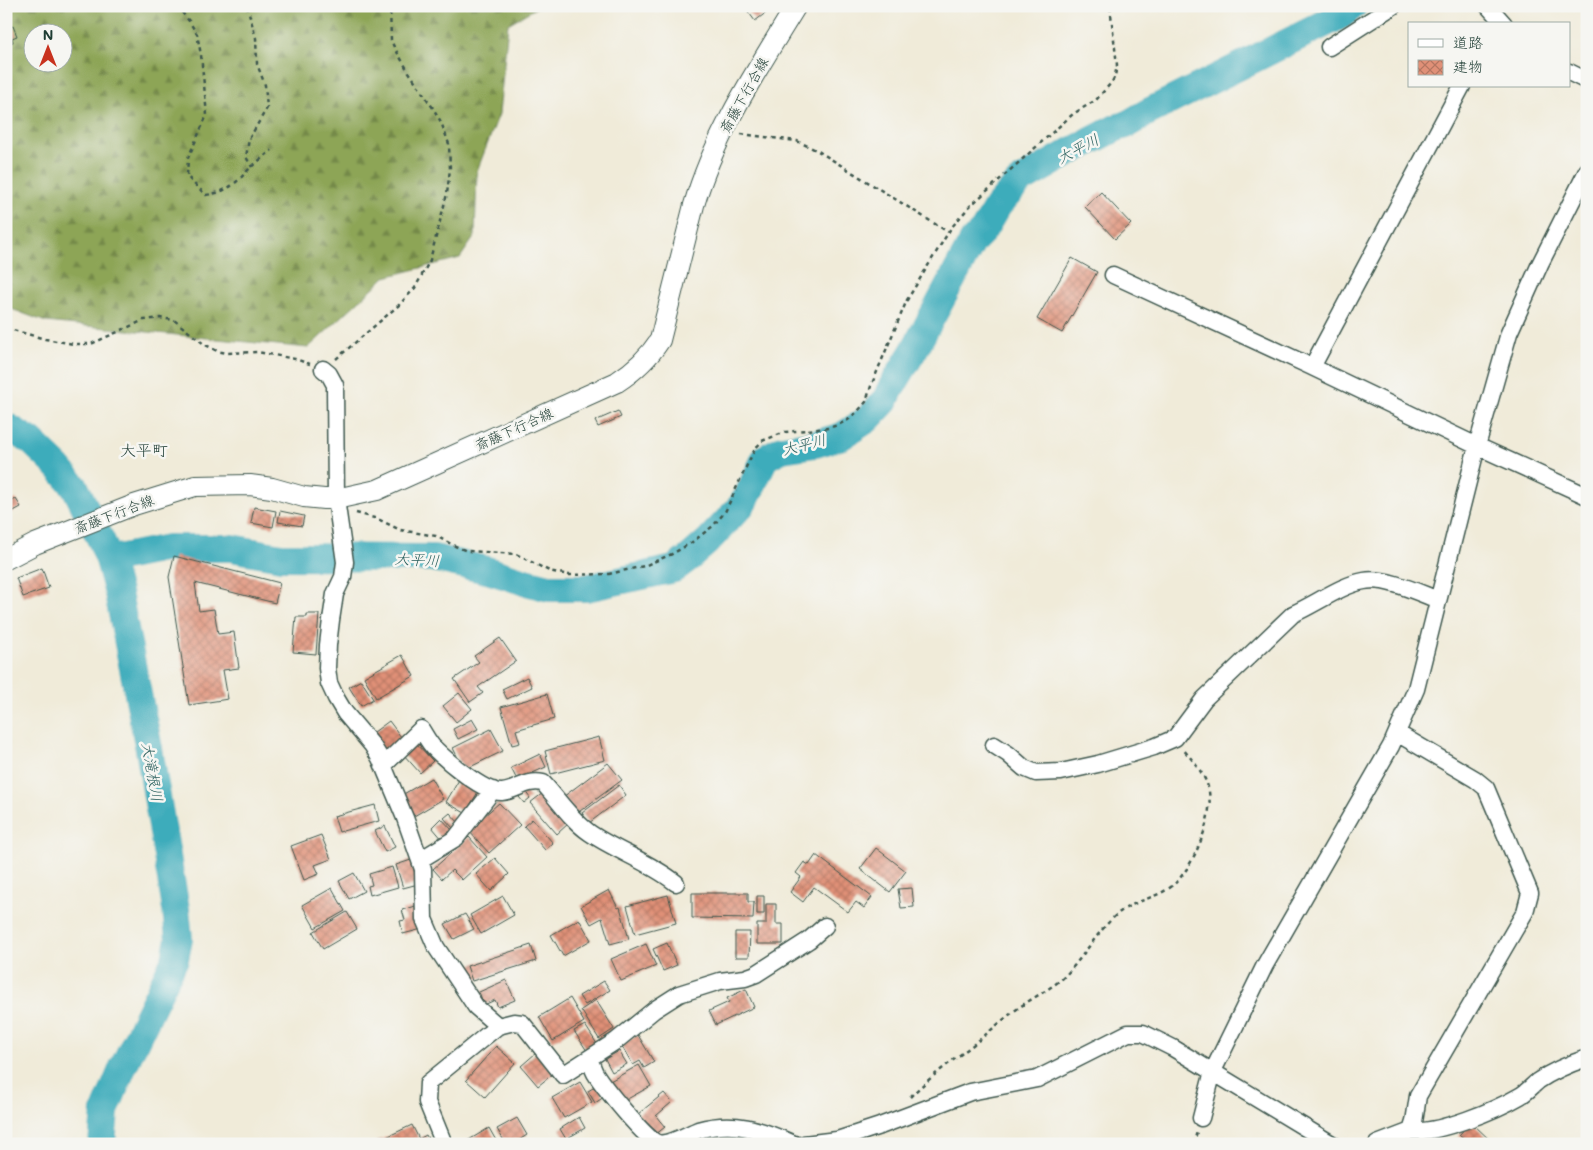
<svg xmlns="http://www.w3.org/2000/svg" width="1593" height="1150" viewBox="0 0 1593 1150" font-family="Mali,'Klee One',sans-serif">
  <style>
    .forest { fill: url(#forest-firs); stroke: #567145; fill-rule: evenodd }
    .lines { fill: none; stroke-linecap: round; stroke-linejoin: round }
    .river { stroke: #3eacbb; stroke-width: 28 }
    .building { fill: url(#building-cross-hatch) }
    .minor-casing { stroke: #3e574d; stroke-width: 19 }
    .major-casing { stroke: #3e574d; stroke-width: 22 }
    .path { stroke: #3e574d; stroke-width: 2.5; stroke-dasharray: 4 4; stroke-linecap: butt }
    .minor { stroke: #fff; stroke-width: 16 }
    .major { stroke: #fff; stroke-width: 20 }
    .labels { text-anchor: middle; stroke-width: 5; stroke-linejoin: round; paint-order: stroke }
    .street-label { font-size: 14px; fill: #1f3d34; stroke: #f6f6f2 }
    .water-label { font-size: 15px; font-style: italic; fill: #285e5c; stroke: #f6f6f2 }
    .quarter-label { font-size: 16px; fill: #1f3d34; stroke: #f6f6f2 }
  </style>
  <defs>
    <pattern id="forest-firs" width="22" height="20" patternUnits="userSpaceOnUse" patternTransform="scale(1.25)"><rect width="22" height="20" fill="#8da556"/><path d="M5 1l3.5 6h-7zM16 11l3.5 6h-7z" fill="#738848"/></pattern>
    <pattern id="building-cross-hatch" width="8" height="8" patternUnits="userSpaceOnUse" patternTransform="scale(1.25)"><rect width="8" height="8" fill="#e09077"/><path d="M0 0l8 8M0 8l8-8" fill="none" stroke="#b57762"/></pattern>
  </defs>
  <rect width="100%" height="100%" fill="#f6f6f2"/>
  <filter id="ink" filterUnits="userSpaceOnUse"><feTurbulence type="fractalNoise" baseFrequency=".02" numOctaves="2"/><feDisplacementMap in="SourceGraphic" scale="10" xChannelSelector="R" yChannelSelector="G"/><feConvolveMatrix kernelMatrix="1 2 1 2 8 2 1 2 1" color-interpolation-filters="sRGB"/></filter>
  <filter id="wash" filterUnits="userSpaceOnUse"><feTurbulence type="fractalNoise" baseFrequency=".0096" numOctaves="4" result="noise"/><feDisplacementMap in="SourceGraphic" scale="20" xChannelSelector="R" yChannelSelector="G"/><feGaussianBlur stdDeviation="1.12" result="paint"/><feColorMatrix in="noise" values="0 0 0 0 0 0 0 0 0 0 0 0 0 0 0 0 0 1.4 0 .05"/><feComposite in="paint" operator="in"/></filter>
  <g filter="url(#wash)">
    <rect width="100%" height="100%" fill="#f0ebd9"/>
    <path class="forest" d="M6,6h533l-31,18 -9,90 -22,57 -2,65 -15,22 -75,19 -77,71 -262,-26 -40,-15zM32,32h30v30h-30z"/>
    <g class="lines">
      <path class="river" d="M6,426l25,15 27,26 17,20 27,55 7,18 9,33 31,156 27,160 3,30 -4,20 -52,108 -18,44 -3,33
        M109,560l59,-12h63l50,9 152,1 54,12 35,11 27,7h37l88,-19 16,-12 17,-15 33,-35 7,-10 18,-39 17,-9 33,-5 27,-8 26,-17 17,-18 6,-13 23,-38 59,-109 10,-10 14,-24 23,-26 52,-30 44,-23 10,-3 22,-13 194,-97 11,-9"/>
    </g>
    <g id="blocks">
      <path class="building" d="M744,6h18l5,6 -12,9z
        M6,15l4,9 -4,1 2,3 5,-2 4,10 -5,2 1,4 -7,3z
        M1101,192l30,32 -16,15 -30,-32z
        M1072,258l25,14 -35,61 -25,-14z
        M618,411l3,6 -23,10 -3,-6z
        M16,499l5,8 -15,8v-11z
        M254,507l22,4 -3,16 -22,-4z
        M280,511l24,5 -2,10 -24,-4z
        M174,556l106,27 -5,20 -80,-20 4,28 15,-2 4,25 16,-2 5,36 -16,2 5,29 -39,6 -20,-128z
        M42,568l7,20 -26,9 -7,-19z
        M307,614h12l-3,40 -23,-2 3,-35h11z
        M500,638l16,23 -38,26 5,6 -13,9 -16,-23 25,-17 -5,-6z
        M402,655l12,21 -38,22 -12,-21z
        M527,677l5,10 -25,12 -5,-10z
        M361,680l12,19 -12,7 -12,-19z
        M459,693l13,16 -16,13 -13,-16z
        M547,694l7,25 -38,11 4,13 -8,2 -11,-38z
        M472,719l6,10 -20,10 -5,-10z
        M389,721l15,20 -19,14 -15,-20z
        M491,729l12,22 -39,19 -11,-22z
        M599,737l6,23 -54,14 -6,-23z
        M416,743l17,18 -13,12 -17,-19z
        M540,754l6,13 -29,13 -6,-12z
        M608,763l14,17 -46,34 -13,-17z
        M431,778l12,21 -29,17 -12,-21z
        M460,778l20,11 -15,24 -19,-11z
        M619,785l7,10 -37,28 -7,-10z
        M525,791l5,7 -6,5 -5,-6z
        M543,793l26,30 -12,11 -27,-31z
        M499,803l21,22 -31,28 -21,-23z
        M375,805l4,16 -40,11 -5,-16z
        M450,813l9,10 -6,5 -9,-10z
        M441,818l12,13 -10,9 -11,-13z
        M532,819l21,24 -8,7 -21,-24z
        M385,826l10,21 -10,5 -10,-21z
        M321,835l10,24 -16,6 4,9 -15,6 -13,-34z
        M469,837l18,20 -25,23 -10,-10 -10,9 -9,-10z
        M876,848l30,23 -16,21 -30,-23z
        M816,855l56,42 -8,11 -8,-6 -8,10 -34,-25 -11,15 -13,-10 11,-15 -5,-4 8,-11 5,3z
        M495,858l14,16 -18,17 -15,-17z
        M411,860l7,24 -15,4 -7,-23z
        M392,867l6,20 -28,8 -2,-9 4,-1 -3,-11z
        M354,873l10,18 -15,8 -10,-18z
        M332,888l13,23 -30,17 -13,-23z
        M912,888l2,19 -13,1 -3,-19z
        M609,890l9,18 2,-1 9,32 -19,5 -8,-26 -11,6 -10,-18z
        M692,893h56v9h6l-1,17 -61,-1z
        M668,895l8,28 -41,11 -8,-28z
        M503,896l11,19 -33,19 -11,-19z
        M757,896h7v18h-7z
        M766,904h10v20h7v20h-26v-20h9z
        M416,906l6,23 -19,5 -3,-13 5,-1 -3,-10z
        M347,912l10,17 -34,20 -10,-17z
        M465,914l9,15 -20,10 -9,-15z
        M579,919l12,21 -28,16 -12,-21z
        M735,932h15l-1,25h-14z
        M667,943l10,22 -14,6 -10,-22z
        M646,944l10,22 -35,15 -10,-22z
        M531,945l5,16 -64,20 -5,-15z
        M506,980l9,20 -17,7 -3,-7 -11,5 -5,-13z
        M604,981l6,9 -25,15 -6,-9z
        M746,989l8,18 -38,18 -7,-14 20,-9 -2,-4z
        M570,998l14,24 -31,19 -14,-24z
        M596,1000l18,29 -15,10 -18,-29z
        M585,1025l12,19 -10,7 -13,-20z
        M638,1035l16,27 -10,6 -4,-7 -7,4 -12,-20z
        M496,1046l19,17 -30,34 -19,-17z
        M619,1051l8,13 -15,8 -7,-13z
        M536,1053l18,20 -16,13 -17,-20z
        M639,1065l12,21 -29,16 -12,-21z
        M580,1082l12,20 -28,16 -12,-20z
        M598,1085l6,12 -9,6 -7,-12z
        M664,1093l8,9 -16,14 9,11 -10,8 -17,-21z
        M579,1117l6,11 -19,11 -6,-10z
        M517,1118l10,17 -14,9h-7l-9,-15z
        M1471,1122l23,22h-25l-10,-9z
        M412,1125l7,14 7,-4 5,9h-54l-1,-2z
        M489,1128l9,16h-36z"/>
    </g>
  </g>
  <g filter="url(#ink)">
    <use href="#blocks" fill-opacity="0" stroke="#3e574d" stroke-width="1"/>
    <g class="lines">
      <defs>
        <path id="minor" d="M1488,6l16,18
          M1329,47l64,-41
          M1569,72l18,9
          M1462,86l-150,281 165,79 110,50
          M1113,275l199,92
          M323,369l6,5 6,11 1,114 9,63 -2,15 -8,17 -4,26 -3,25 -1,23 2,15 7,15 9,15 27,32 8,13 25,60 18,51 1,50 12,28 40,60 22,19
          M994,745l14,9 16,14 12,5 25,-1 37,-8 56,-17 21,-9 29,-39 89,-85c23,-10 48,-29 71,-33 22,-4 53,11 74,19
          M384,765l37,-36c4,6 8,14 13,19 13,13 50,45 68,44 14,-1 25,-13 41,-9 15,16 28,37 47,50 28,19 60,29 86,50
          M420,860l36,-22 37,-48
          M589,1059c2,4 4,10 6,14 8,13 51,67 63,70 11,3 30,-9 40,-13 36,-10 62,-1 96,14
          M1201,1118l12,-47 52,-106 126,-219 25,-57 61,-243 32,-113 31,-69 47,-93
          M1411,1131c27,3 85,-21 109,-35 7,-4 12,-10 18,-15 16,-11 31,-17 49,-23
          M444,1144l-17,-42 1,-19 70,-57 16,-4 8,1 41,52 53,-34 38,-31 25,-16 41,-13 25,-3 11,-4 53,-34 16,-14
          M804,1144l33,-4 43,-14 90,-34 67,-13 91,-46h15l30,15 159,96
          M1377,1144l34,-13 3,-9 4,-26 107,-184 5,-19 -44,-105 -11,-9 -78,-46"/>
        <path id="major" d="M6,559l29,-15 99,-39 61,-19 55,-1 22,3 32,9 20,2h12l41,-9 240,-108c17,-11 32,-25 43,-42l34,-135c21,-72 63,-135 102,-199"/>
      </defs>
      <use href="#minor" class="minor-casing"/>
      <use href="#major" class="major-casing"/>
      <path class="path" d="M177,6l12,15 8,13 4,21 6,60 -19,43 -1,18 6,7 13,12c22,-3 30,-12 44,-27 7,-6 15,-12 22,-18
        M247,6l9,32 1,26 8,21 2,23 -18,31 -3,18 6,10
        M741,134l56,7 21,10 130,81
        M6,328l39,11 29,5h17l53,-24 16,-2 14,2 30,24 13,7 10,2 31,-1 37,7 15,5
        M336,359l63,-54 16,-17 15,-28 17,-66 3,-25 -1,-25 -8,-22 -8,-14 -26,-39 -13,-22 -3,-7 -1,-34
        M356,513l22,6 22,11 36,6 19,10 12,5 49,3 33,17 20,4 40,-1 35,-8 28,-12 19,-11 22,-17 12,-14 23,-49 7,-14 7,-8 23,-9 44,-4 11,-4 8,-4 10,-9 8,-9 5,-16 36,-86 44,-72 18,-21 104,-93 23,-14 16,-18 3,-6 2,-11 -7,-59
        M910,1097c21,-21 45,-38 68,-56 11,-9 23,-20 35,-29 15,-12 35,-21 50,-34 19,-19 32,-43 51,-61 15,-15 36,-17 54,-28 24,-15 48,-74 40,-102 -4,-14 -15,-26 -25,-38
        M1193,1144l4,-12"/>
      <use href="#minor" class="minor"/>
      <use href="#major" class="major"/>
    </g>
  </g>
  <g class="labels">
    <g class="street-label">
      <text transform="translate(744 95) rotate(-61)" y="5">斎藤下行合線</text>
      <text transform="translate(514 429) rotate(-24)" y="5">斎藤下行合線</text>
      <text transform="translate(114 514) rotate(-21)" y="5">斎藤下行合線</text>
    </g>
    <g class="water-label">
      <text transform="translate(1078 149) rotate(-28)" y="5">大平川</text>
      <text transform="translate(804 445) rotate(-14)" y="5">大平川</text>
      <text transform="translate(417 560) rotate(3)" y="5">大平川</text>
      <text transform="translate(152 772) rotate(80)" y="5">大滝根川</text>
    </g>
    <g class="quarter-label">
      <text x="144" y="456">大平町</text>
    </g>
  </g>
  <rect width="1593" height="1150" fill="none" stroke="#f6f6f2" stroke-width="25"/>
  <rect x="1408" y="22" width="162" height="65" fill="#f6f6f2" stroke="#a0aca6"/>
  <rect x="1418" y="39" width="25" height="8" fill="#ffffff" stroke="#a0aca6"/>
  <text x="1453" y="48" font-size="15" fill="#1f3d34">道路</text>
  <rect x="1418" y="60" width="25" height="15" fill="url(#building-cross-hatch)" stroke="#a0aca6"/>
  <text x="1453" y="72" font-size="15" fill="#1f3d34">建物</text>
  <g transform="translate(48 48)"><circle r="24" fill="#f6f6f2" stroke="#a0aca6"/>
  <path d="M0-4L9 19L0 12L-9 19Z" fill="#c8321e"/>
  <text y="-8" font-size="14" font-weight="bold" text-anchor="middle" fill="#1f3d34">N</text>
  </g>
</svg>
